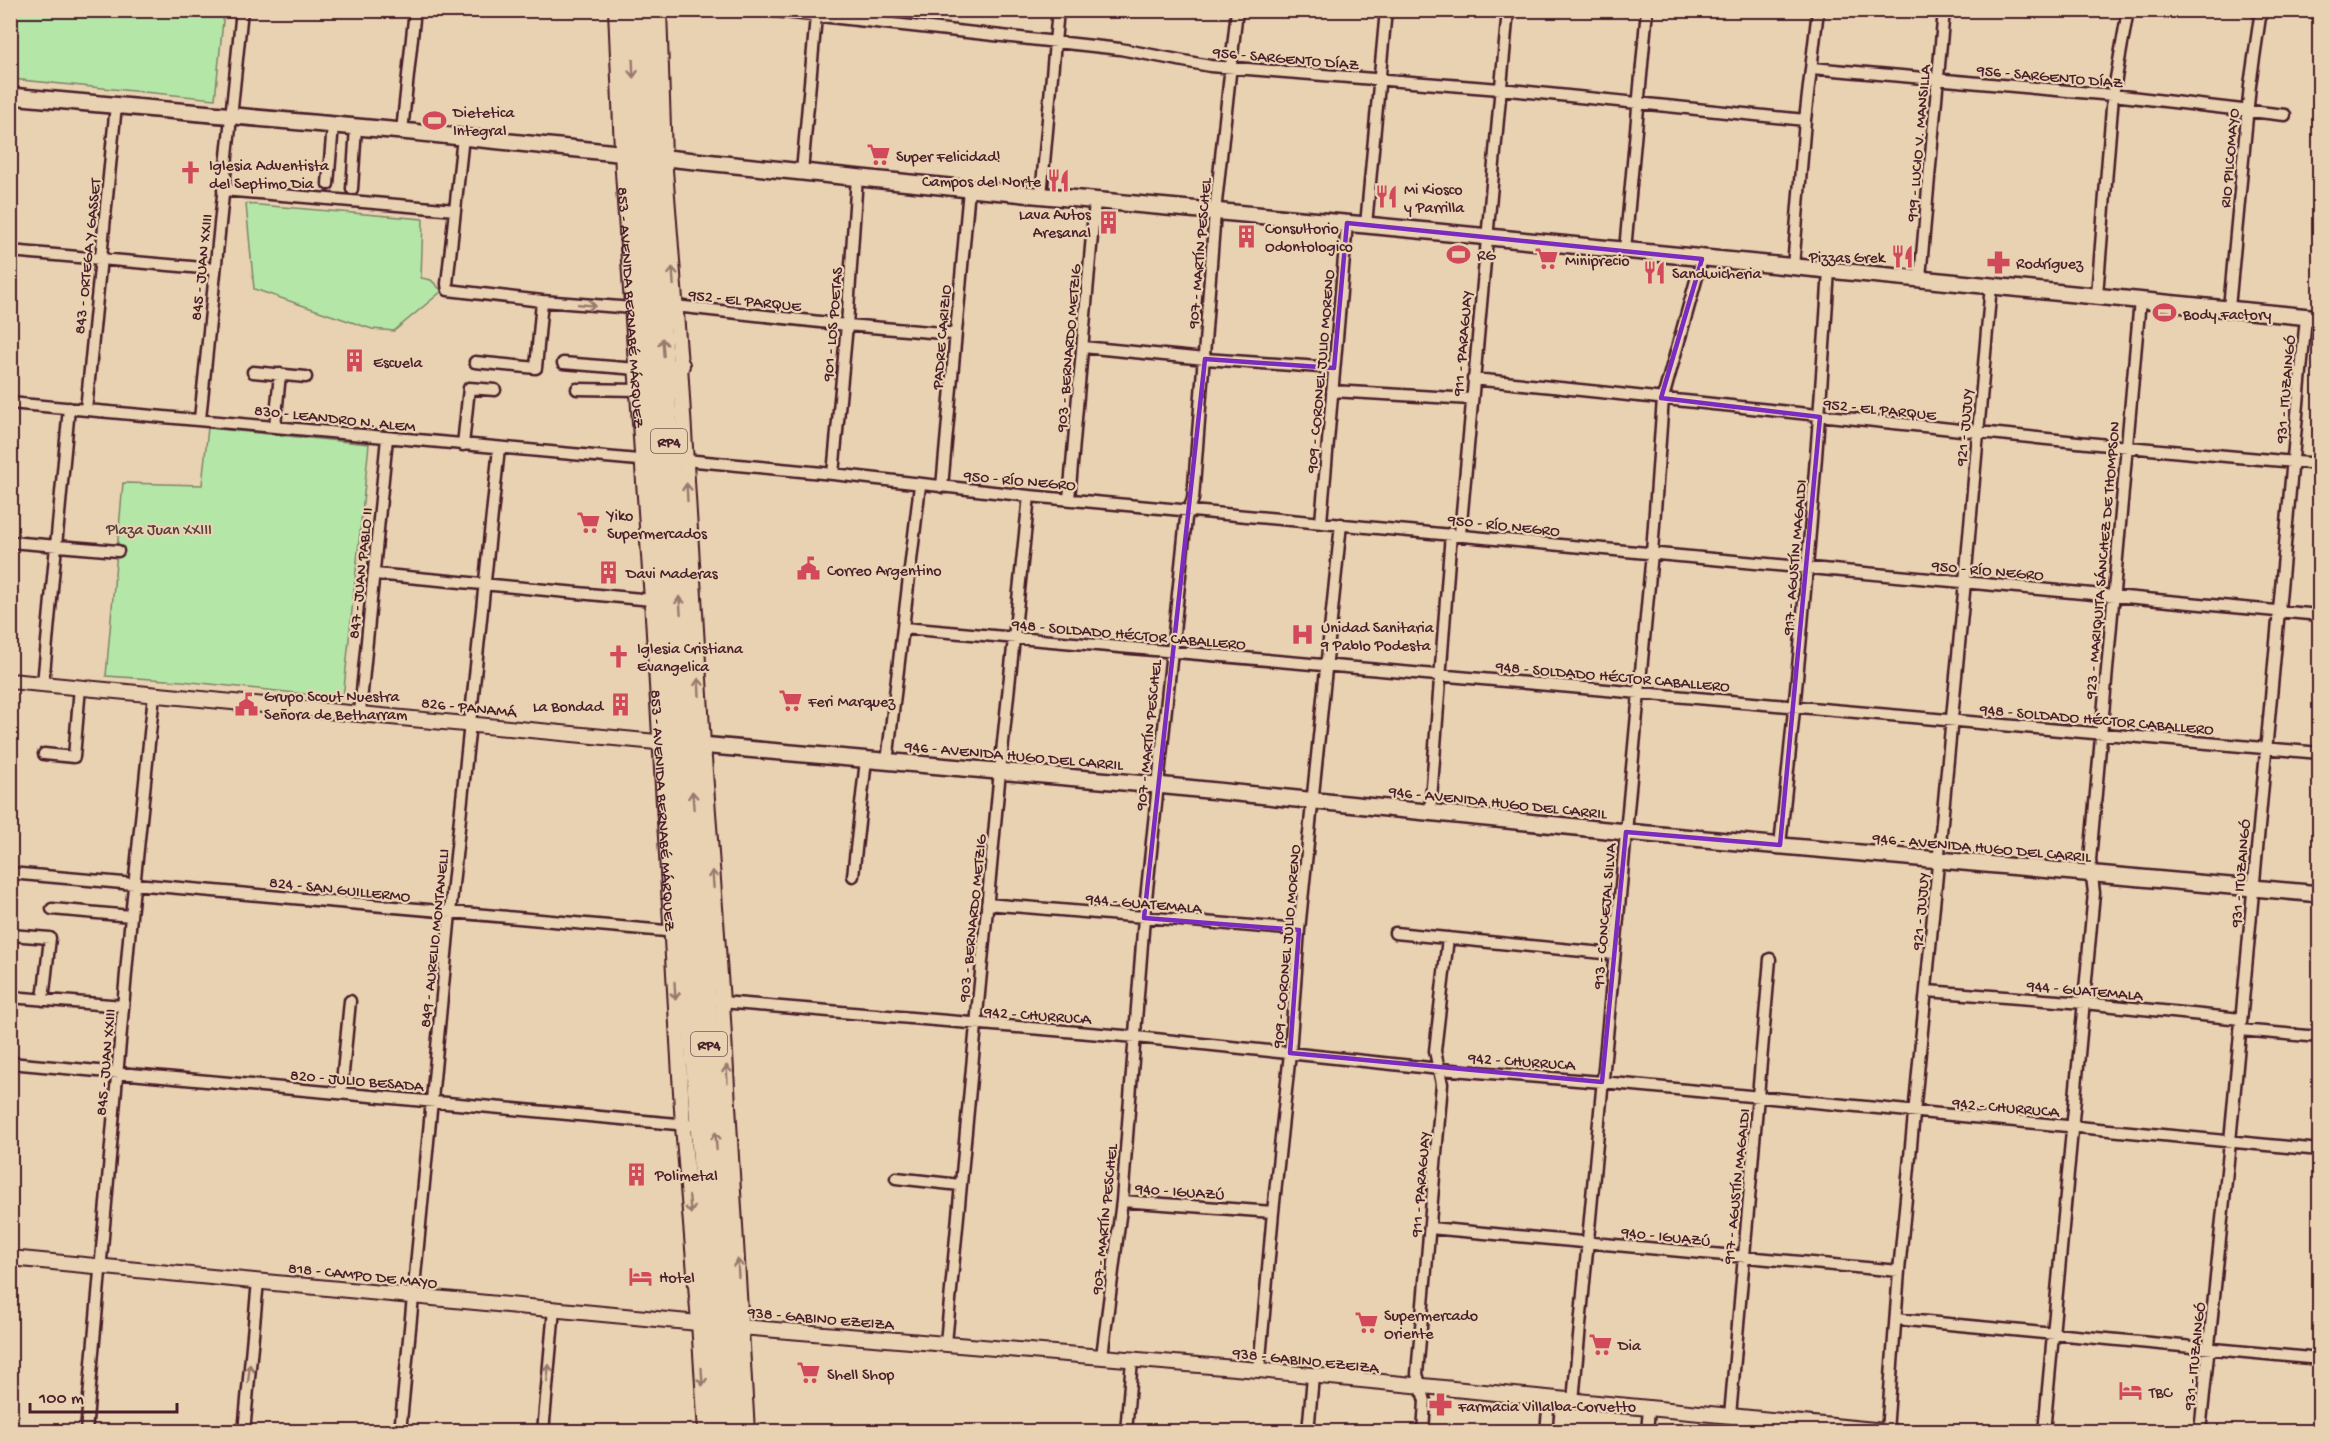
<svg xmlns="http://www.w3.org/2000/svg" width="2330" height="1442" viewBox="0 0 2330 1442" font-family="'Gochi Hand',sans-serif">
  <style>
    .green { fill: #b4e7a7; stroke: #7f8369; stroke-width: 1.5 }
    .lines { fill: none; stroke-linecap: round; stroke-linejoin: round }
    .minor-casing { stroke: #4a1f2b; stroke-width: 15 }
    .tertiary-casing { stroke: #4a1f2b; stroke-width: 18 }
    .secondary-casing { stroke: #4a1f2b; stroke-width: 20 }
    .primary-casing { stroke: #4a1f2b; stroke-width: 22 }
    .minor { stroke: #e8d2b1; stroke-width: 10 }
    .tertiary { stroke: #e8d2b1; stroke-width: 14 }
    .secondary { stroke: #e8d2b1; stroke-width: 15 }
    .primary { stroke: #e8d2b1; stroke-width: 18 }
    .oneway { stroke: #99786e }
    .marked { fill: none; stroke: #7b2cbf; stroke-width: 4.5; stroke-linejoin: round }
    .labels { text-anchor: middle; stroke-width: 4.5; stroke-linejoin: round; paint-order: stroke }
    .shield { fill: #e8d2b1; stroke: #795553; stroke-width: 1.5 }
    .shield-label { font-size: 15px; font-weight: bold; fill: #4a1f2b }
    .street-label { font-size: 16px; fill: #4a1f2b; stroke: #e8d2b1 }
    .poi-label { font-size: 16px; fill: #4a1f2b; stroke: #e8d2b1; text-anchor: start }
    .park-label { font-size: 16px; fill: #5a3d3e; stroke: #e8d2b1 }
  </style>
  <rect width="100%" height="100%" fill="#e8d2b1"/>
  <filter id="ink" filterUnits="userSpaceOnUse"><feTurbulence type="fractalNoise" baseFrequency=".0167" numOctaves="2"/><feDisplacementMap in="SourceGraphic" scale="12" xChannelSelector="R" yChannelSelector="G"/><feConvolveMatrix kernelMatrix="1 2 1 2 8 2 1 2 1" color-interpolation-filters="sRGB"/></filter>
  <g filter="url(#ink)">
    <path class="green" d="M10,11h214l-9,88 -204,-20z
      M246,204l177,15 -2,59 10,2 11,11 -48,40 -22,-2 -118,-40z
      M208,428l161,16 -26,254 -161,-17 -76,-5 17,-193 79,2z"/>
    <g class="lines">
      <defs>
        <path id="minor" d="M766,10l354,39 90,17 290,23 305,31
          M1812,68l301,27 172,20
          M402,131l13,-121
          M463,137l-16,147 1,6 94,11 91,7
          M802,172l14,-156
          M328,184l5,-59
          M352,189l4,-62
          M223,190l232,20
          M1041,196l17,-186
          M1366,225l20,-215
          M1625,250l22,-240
          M10,251l204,18
          M1793,267l12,-147 13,-110
          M1920,278l24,-268
          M2097,295l16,-200 15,-85
          M675,306l172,19 107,9
          M2229,308l21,-223 11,-75
          M1083,347l122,12 129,9
          M475,362l61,6 6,-67
          M563,363l74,6
          M253,372l53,5
          M1473,379c282,28 564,62 847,85
          M577,389l61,1
          M1332,391l139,8
          M10,403l639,58
          M86,410l30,-305
          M200,419l42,-409
          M275,426l5,-52
          M463,445l6,-57 26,2
          M685,460l148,14 196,22 1291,119
          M833,474l14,-149 10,-148
          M942,487l27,-298
          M1069,499l26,-298
          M1321,522l26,-299
          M1460,534l48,-524
          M10,542l108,9
          M375,574l277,26
          M904,628l1416,125
          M43,684l26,-276
          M360,712l27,-274
          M44,754l30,3 6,-70
          M887,762l33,-277
          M1430,813l21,-280
          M1780,845c21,-191 37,-383 49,-575
          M10,873l667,59
          M853,876l13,-116
          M987,904l312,26
          M52,909l79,7
          M1395,933l219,21
          M10,935l40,3 -7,62
          M1927,991l157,12 157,16
          M10,997l113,9
          M722,1002l414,35 304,32 162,13 718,68
          M2240,1030l80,7
          M10,1063l678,62
          M341,1093l9,-92
          M896,1178l64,7
          M1122,1201l151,11
          M1430,1228l469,43
          M1896,1319l424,40
          M946,1343l54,-572 29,-275
          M1102,1356l20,-155 22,-283 42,-400 7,-19 22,-287 22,-202
          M1259,1370l14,-158 17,-159 9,-123 42,-406
          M1573,1401l79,-848 11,-155 39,-139
          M1730,1416l40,-457
          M1887,1431l12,-160 66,-689 26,-297
          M86,1432l45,-516 23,-221
          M244,1432l14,-151
          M400,1432l50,-519 49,-465
          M543,1432l11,-123
          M1126,1432l6,-72
          M1308,1432l5,-55
          M1423,1432l2,-31 -8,-27 25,-290 -7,-33 13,-113
          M1546,1432l3,-33
          M1647,1432l2,-23
          M2044,1432l50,-539 -4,-33 50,-560
          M2200,1432l30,-290 76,-825"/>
        <g id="tertiary">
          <path id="s1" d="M616,10l7,162 29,428 31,526 16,196 7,110"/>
          <path d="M659,10l5,147 16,208 23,380 19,257 25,430"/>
          <path d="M10,681l657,62"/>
          <path d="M10,1258l731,69 518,43 636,62"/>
        </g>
        <path id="secondary" d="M10,96l392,35 567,58 397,36 954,93
          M678,743l479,42 469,47 694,62"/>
        <path id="primary" d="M631,10l6,162 20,288 15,283 30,416 15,273
          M645,10l5,145 78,1170 4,107
          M667,390l13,-25"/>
      </defs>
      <use href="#minor" class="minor-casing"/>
      <use href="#tertiary" class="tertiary-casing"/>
      <use href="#secondary" class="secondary-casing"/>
      <use href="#primary" class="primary-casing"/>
      <use href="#minor" class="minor"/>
      <use href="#tertiary" class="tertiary"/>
      <use href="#secondary" class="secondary"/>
      <use href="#primary" class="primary"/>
    </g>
    <defs><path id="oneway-shaft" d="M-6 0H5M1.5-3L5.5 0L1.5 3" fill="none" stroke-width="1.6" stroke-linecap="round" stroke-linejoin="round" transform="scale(1.5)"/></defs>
    <g class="oneway">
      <use href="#oneway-shaft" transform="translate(633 69) rotate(88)"/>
      <use href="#oneway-shaft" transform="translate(673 276) rotate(-94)"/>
      <use href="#oneway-shaft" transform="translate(587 305) rotate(5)"/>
      <use href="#oneway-shaft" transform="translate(663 347) rotate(-94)"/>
      <use href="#oneway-shaft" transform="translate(687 492) rotate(-93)"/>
      <use href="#oneway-shaft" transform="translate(680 605) rotate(-94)"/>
      <use href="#oneway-shaft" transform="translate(699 687) rotate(-93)"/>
      <use href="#oneway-shaft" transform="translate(693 800) rotate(-94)"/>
      <use href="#oneway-shaft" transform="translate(713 879) rotate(-94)"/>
      <use href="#oneway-shaft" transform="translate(675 991) rotate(87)"/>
      <use href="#oneway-shaft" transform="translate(727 1074) rotate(-93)"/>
      <use href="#oneway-shaft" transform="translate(716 1141) rotate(-94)"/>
      <use href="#oneway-shaft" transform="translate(690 1205) rotate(85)"/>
      <use href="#oneway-shaft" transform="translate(738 1268) rotate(-93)"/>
      <use href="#oneway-shaft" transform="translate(249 1373) rotate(-84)"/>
      <use href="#oneway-shaft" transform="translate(548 1373) rotate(-85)"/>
      <use href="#oneway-shaft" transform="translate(702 1377) rotate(87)"/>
    </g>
  </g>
  <path class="marked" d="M1347,223l355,36 -41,139 159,19 -40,428 -154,-13 -24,250 -312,-29 9,-123 -155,-12 61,-559 129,9z"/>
  <defs>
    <symbol id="stadium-bare" viewBox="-9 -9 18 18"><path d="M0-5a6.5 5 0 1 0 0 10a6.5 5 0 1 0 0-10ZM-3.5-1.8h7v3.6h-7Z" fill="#d1495b" stroke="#e8d2b1" stroke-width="2.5" paint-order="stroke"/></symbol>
    <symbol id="supermarket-bare" viewBox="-9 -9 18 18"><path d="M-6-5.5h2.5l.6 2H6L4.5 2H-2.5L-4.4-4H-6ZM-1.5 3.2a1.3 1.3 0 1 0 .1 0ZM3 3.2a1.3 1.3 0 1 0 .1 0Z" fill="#d1495b" stroke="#e8d2b1" stroke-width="2.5" paint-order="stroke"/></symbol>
    <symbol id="church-bare" viewBox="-9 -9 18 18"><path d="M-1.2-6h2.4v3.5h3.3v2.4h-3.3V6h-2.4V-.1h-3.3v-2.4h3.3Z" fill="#d1495b" stroke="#e8d2b1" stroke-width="2.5" paint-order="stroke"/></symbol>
    <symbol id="restaurant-bare" viewBox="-9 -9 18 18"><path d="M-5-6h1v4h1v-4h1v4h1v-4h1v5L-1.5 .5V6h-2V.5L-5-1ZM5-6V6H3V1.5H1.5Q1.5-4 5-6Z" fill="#d1495b" stroke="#e8d2b1" stroke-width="2.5" paint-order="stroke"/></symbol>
    <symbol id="building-bare" viewBox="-9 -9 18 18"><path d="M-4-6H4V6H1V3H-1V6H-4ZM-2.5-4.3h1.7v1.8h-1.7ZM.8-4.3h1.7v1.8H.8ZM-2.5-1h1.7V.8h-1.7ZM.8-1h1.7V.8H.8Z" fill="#d1495b" stroke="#e8d2b1" stroke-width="2.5" paint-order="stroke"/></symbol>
    <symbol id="pharmacy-bare" viewBox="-9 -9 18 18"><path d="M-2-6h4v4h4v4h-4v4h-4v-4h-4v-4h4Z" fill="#d1495b" stroke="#e8d2b1" stroke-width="2.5" paint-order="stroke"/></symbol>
    <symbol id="civic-bare" viewBox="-9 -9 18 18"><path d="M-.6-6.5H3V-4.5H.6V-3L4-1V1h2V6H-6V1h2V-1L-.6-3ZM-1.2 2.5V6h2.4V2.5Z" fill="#d1495b" stroke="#e8d2b1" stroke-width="2.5" paint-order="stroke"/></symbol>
    <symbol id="hospital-bare" viewBox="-9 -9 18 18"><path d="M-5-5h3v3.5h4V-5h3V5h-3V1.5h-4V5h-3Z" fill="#d1495b" stroke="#e8d2b1" stroke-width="2.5" paint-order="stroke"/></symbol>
    <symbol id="hotel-bare" viewBox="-9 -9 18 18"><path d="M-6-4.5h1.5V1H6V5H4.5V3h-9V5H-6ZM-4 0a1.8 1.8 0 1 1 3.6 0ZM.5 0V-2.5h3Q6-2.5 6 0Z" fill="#d1495b" stroke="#e8d2b1" stroke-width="2.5" paint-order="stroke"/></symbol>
  </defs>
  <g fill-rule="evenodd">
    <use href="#stadium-bare" x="418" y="104" width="33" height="33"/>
    <use href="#supermarket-bare" x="862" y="138" width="33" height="33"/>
    <use href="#church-bare" x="174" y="156" width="33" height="33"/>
    <use href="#restaurant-bare" x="1042" y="164" width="33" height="33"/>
    <use href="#restaurant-bare" x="1370" y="180" width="33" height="33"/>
    <use href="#building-bare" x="1092" y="206" width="33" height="33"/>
    <use href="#building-bare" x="1230" y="220" width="33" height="33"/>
    <use href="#stadium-bare" x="1442" y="238" width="33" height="33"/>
    <use href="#restaurant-bare" x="1886" y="240" width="33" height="33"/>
    <use href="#supermarket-bare" x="1530" y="242" width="33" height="33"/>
    <use href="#pharmacy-bare" x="1982" y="246" width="33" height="33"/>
    <use href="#restaurant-bare" x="1638" y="256" width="33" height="33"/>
    <use href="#stadium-bare" x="2148" y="296" width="33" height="33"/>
    <use href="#building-bare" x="338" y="344" width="33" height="33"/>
    <use href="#supermarket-bare" x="572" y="506" width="33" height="33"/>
    <use href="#civic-bare" x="792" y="552" width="33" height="33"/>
    <use href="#building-bare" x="592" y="556" width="33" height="33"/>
    <use href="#hospital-bare" x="1286" y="618" width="33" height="33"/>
    <use href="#church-bare" x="602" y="640" width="33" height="33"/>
    <use href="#supermarket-bare" x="774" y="684" width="33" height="33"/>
    <use href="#civic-bare" x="230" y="688" width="33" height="33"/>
    <use href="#building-bare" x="604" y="688" width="33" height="33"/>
    <use href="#building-bare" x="620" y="1158" width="33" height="33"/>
    <use href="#hotel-bare" x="624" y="1260" width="33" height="33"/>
    <use href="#supermarket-bare" x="1350" y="1306" width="33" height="33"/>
    <use href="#supermarket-bare" x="1584" y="1328" width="33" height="33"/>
    <use href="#supermarket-bare" x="792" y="1356" width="33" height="33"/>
    <use href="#hotel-bare" x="2114" y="1374" width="33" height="33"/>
    <use href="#pharmacy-bare" x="1424" y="1388" width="33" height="33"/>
  </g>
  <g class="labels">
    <g class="shield">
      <rect x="651" y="429" width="36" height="24" rx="4.5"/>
      <rect x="691" y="1032" width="36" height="24" rx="4.5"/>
    </g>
    <g class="shield-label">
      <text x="669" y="446">RP4</text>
      <text x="709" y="1049">RP4</text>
    </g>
    <g class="street-label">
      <text transform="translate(1286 57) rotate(5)" y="6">956 - SARGENTO DÍAZ</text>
      <text transform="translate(2050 75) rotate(5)" y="6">956 - SARGENTO DÍAZ</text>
      <text transform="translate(1917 143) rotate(-85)" y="6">919 - LUCIO V. MANSILLA</text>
      <text transform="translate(2228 158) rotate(-85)" y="6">RIO PILCOMAYO</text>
      <text transform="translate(1198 253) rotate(-85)" y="6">907 - MARTÍN PESCHEL</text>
      <text transform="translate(86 256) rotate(-84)" y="6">843 - ORTEGA Y GASSET</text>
      <text transform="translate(200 267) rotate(-84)" y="6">845 - JUAN XXIII</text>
      <text transform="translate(745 299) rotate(6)" y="6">952 - EL PARQUE</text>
      <text dy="6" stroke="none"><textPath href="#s1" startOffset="298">853 - AVENIDA BERNABÉ MÁRQUEZ</textPath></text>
      <text transform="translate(831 324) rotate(-85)" y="6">901 - LOS POETAS</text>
      <text transform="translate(940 337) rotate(-85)" y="6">PADRE CARIZIO</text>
      <text transform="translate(1461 343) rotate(-85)" y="6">911 - PARAGUAY</text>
      <text transform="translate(1067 348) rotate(-85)" y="6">903 - BERNARDO METZIG</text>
      <text transform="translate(1319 371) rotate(-85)" y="6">909 - CORONEL JULIO MORENO</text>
      <text transform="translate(2284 389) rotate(-85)" y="6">931 - ITUZAINGÓ</text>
      <text transform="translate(1880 408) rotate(6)" y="6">952 - EL PARQUE</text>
      <text transform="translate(335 417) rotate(6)" y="6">830 - LEANDRO N. ALEM</text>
      <text transform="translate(1963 427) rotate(-85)" y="6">921 - JUJUY</text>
      <text transform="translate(1020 479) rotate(5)" y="6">950 - RÍO NEGRO</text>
      <text transform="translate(1504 524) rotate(6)" y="6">950 - RÍO NEGRO</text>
      <text transform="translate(1793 557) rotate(-85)" y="6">917 - AGUSTÍN MAGALDI</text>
      <text transform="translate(2101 560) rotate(-85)" y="6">923 - MARIQUITA SÁNCHEZ DE THOMPSON</text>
      <text transform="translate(1988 569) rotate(5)" y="6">950 - RÍO NEGRO</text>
      <text transform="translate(359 573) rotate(-84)" y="6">847 - JUAN PABLO II</text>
      <text transform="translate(1129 633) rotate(5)" y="6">948 - SOLDADO HÉCTOR CABALLERO</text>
      <text transform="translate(1613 675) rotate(5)" y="6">948 - SOLDADO HÉCTOR CABALLERO</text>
      <text transform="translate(469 706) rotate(6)" y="6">826 - PANAMÁ</text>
      <text transform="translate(2097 718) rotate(5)" y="6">948 - SOLDADO HÉCTOR CABALLERO</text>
      <text transform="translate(1147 735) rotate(-84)" y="6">907 - MARTÍN PESCHEL</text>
      <text transform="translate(1014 754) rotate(5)" y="6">946 - AVENIDA HUGO DEL CARRIL</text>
      <text transform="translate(1498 801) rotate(6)" y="6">946 - AVENIDA HUGO DEL CARRIL</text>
      <text dy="6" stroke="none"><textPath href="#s1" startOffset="802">853 - AVENIDA BERNABÉ MÁRQUEZ</textPath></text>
      <text transform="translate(1982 846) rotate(5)" y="6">946 - AVENIDA HUGO DEL CARRIL</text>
      <text transform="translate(2239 873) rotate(-85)" y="6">931 - ITUZAINGÓ</text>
      <text transform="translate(340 888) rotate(6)" y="6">824 - SAN GUILLERMO</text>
      <text transform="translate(1144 902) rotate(5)" y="6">944 - GUATEMALA</text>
      <text transform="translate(1919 911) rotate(-85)" y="6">921 - JUJUY</text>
      <text transform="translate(1603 916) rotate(-85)" y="6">913 - CONCEJAL SILVA</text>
      <text transform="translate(971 918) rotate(-84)" y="6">903 - BERNARDO METZIG</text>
      <text transform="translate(433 938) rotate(-84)" y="6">849 - AURELIO MONTANELLI</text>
      <text transform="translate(1285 946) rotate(-85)" y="6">909 - CORONEL JULIO MORENO</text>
      <text transform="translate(2085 989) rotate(5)" y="6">944 - GUATEMALA</text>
      <text transform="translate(1038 1014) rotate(4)" y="6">942 - CHURRUCA</text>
      <text transform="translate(1522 1060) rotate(4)" y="6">942 - CHURRUCA</text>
      <text transform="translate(104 1062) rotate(-85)" y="6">845 - JUAN XXIII</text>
      <text transform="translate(357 1079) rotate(5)" y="6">820 - JULIO BESADA</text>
      <text transform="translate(2006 1106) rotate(5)" y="6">942 - CHURRUCA</text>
      <text transform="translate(1419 1184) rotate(-85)" y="6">911 - PARAGUAY</text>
      <text transform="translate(1735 1186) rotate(-84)" y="6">917 - AGUSTÍN MAGALDI</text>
      <text transform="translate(1180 1190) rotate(4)" y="6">940 - IGUAZÚ</text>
      <text transform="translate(1103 1219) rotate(-84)" y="6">907 - MARTÍN PESCHEL</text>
      <text transform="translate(1666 1235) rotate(6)" y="6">940 - IGUAZÚ</text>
      <text transform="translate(363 1274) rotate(6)" y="6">818 - CAMPO DE MAYO</text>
      <text transform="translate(821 1317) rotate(5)" y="6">938 - GABINO EZEIZA</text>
      <text transform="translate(2193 1356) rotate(-84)" y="6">931 - ITUZAINGÓ</text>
      <text transform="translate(1306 1359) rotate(6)" y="6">938 - GABINO EZEIZA</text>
    </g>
    <g class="poi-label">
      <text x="453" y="117">Dietetica<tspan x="453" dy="18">Integral</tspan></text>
      <text x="896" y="161">Super Felicidad!</text>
      <text x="209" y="170">Iglesia Adventista<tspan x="209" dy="18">del Septimo Dia</tspan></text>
      <text x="1041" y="186" text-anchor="end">Campos del Norte</text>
      <text x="1404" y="194">Mi Kiosco<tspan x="1404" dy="18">y Parrilla</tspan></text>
      <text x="1091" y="219" text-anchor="end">Lava Autos<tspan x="1091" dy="18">Aresanal</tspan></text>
      <text x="1265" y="233">Consultorio<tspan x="1265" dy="18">Odontologico</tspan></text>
      <text x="1477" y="260">RG</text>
      <text x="1885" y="262" text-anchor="end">Pizzas Grek</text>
      <text x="1565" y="265">Miniprecio</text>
      <text x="2016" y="268">Rodríguez</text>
      <text x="1672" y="278">Sandwicheria</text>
      <text x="2183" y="319">Body Factory</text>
      <text x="373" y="367">Escuela</text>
      <text x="607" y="520">Yiko<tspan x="607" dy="18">Supermercados</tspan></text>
      <text x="827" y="575">Correo Argentino</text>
      <text x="626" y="578">Davi Maderas</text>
      <text x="1321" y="632">Unidad Sanitaria<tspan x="1321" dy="18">9 Pablo Podesta</tspan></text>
      <text x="637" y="653">Iglesia Cristiana<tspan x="637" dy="18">Evangelica</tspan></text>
      <text x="264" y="701">Grupo Scout Nuestra<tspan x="264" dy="18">Señora de Betharram</tspan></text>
      <text x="808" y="706">Feri Marquez</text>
      <text x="603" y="711" text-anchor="end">La Bondad</text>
      <text x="655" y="1180">Polimetal</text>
      <text x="659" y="1282">Hotel</text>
      <text x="1384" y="1320">Supermercado<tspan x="1384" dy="18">Oriente</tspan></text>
      <text x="1618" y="1350">Dia</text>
      <text x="827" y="1379">Shell Shop</text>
      <text x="2149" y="1397">TBC</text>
      <text x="1458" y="1411">Farmacia Villalba-Corvetto</text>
    </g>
    <g class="park-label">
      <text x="159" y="534">Plaza Juan XXIII</text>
    </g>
  </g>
  <rect width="2330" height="1442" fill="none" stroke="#e8d2b1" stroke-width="36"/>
  <rect x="18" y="18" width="2294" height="1406" fill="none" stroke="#4a1f2b" stroke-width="2" filter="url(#ink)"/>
  <path d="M30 1403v9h147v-9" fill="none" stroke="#4a1f2b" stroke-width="3"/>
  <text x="39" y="1403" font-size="18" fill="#4a1f2b" stroke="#e8d2b1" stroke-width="4.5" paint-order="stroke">100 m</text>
</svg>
